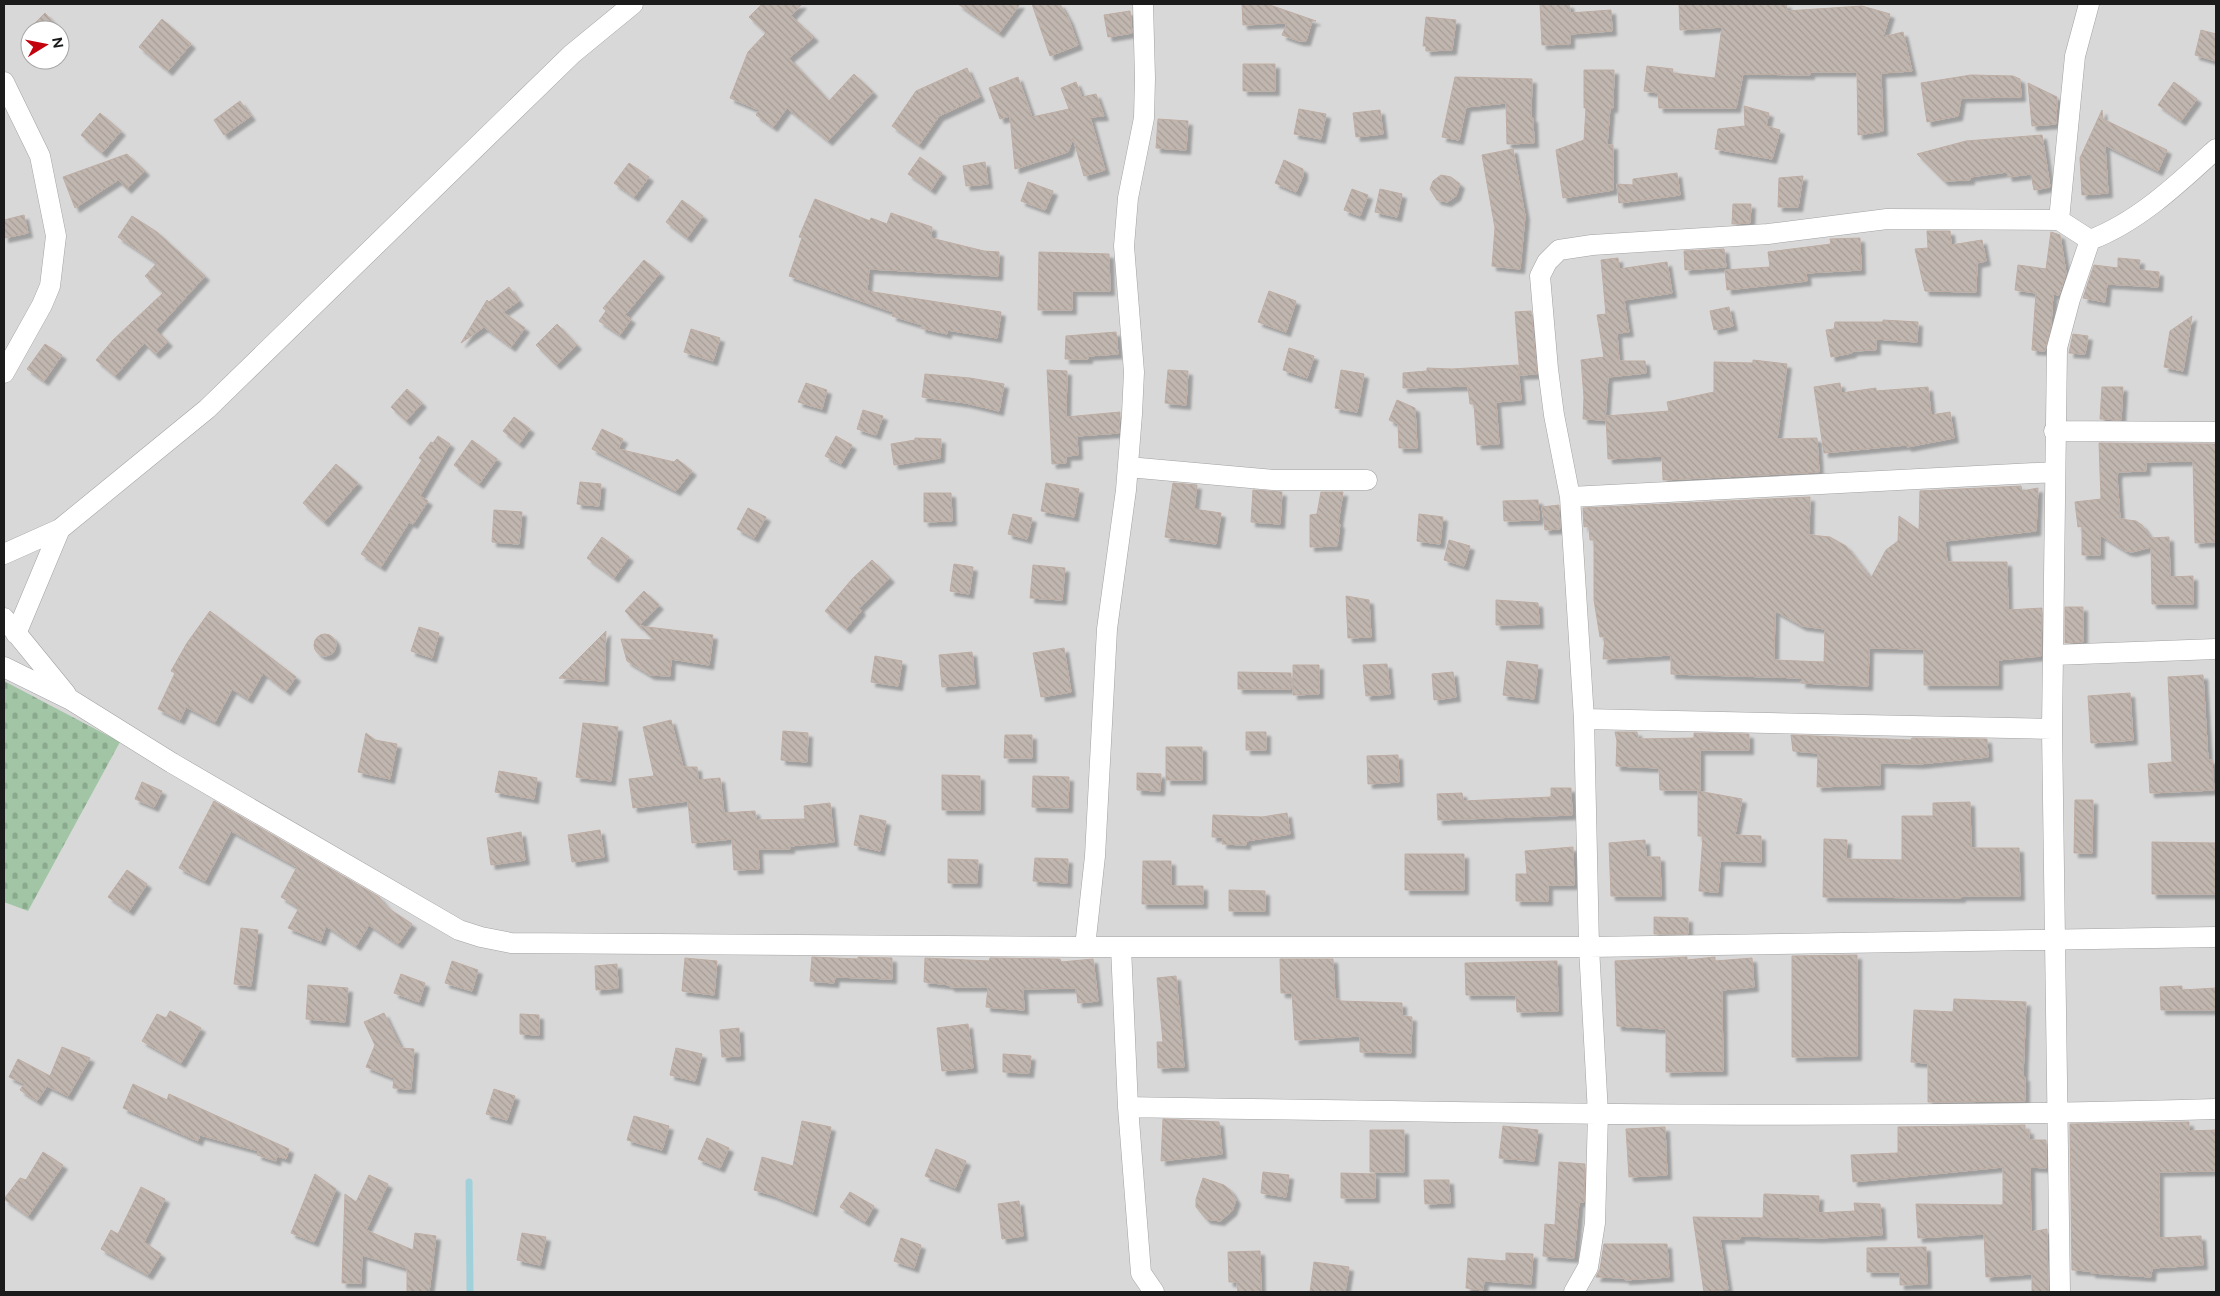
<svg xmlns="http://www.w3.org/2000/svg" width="2220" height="1296" viewBox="0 0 2220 1296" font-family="Figtree,sans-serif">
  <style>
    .residential { fill: #d9d8d8; fill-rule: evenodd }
    .cemetery { fill: url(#cemetery-stones) }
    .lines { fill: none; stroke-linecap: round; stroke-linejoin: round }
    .stream { stroke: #a0d1da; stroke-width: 7 }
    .building { fill: url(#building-back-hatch); stroke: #beada3; fill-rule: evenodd; filter: url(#shadow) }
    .minor-casing { stroke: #a2a2a2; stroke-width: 21 }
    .minor { stroke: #fff; stroke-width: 20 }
  </style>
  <defs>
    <pattern id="cemetery-stones" width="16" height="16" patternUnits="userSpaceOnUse" patternTransform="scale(1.25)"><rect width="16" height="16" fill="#a1c5a5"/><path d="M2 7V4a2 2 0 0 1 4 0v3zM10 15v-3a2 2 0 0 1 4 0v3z" fill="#8aa98d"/></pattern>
    <pattern id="building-back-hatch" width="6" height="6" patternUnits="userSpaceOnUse" patternTransform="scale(1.25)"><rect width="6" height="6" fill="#c1b7b0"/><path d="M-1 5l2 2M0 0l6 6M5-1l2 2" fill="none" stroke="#a59d97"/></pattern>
    <filter id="shadow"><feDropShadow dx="4.5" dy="4.5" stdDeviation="1" flood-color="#0004"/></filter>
  </defs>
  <rect width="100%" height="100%" fill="#ece8e0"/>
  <path class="residential" d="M4,4h2212v1288h-2212zM30,30h30v30h-30z"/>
  <path class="cemetery" d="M4,681l116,61 -92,169 -24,-9z"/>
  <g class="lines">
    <path class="stream" d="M469,1182l1,110"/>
  </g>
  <path class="building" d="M762,4h40l-11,12 23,21 -25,21 40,43 25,-27 19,18 -45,49 -41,-33 -14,19 -17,-12 3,-5 -29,-12 18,-46 18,-19 -17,-16z
    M958,4h62l-21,29z
    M1032,4h28l9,16 9,25 -28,11z
    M1242,4h25l49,17h-4l-6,20h-7l-17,-6 5,-12 -44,2z
    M1540,4h29l1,9 41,-3 1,21 -42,3v10l-28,1z
    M1679,4h108l-1,7 76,-5 28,8 -7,23 20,-5 9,39 -31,2 2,58 -25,4 -1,-63h-47v3l-67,-1 -7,34h-77l-1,-15 -14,-2 3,-25 26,3 -1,4 43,5 7,-51 -42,3z
    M1130,11l2,22 -24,4 -4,-22z
    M45,13l15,17h-30v6l-4,-4z
    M1426,17l30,3 -4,30 -26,1v-5h-3z
    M162,19l29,25 -23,27 -29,-24z
    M2201,30l15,4v27l-21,-6z
    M1243,64h32v27h-32z
    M967,68l13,29 -41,19 -20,29 -27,-19 24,-35z
    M1584,70h30l-1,38h-3l-3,37h6v45l-50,8 -7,-48 28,-10 2,-32h-2z
    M1971,75l42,1 7,3 1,18 -60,1 -3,18 -31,6 -6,-39z
    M1018,77l14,40 37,-8 -8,-21 15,-6 6,15 14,-3 8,22 -14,1 15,53 -21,6 -11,-38 -5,14 -53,17 -5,-53 -10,3 -11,-31z
    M1455,77l77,2 -1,39h2l1,25 -27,1 -1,-41 -40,4 -7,33 -17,-3z
    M2174,82l23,17 -16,22 -23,-16z
    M2028,83l29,14 -1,27 -24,2z
    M240,101l11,15 -27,19 -10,-15z
    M1744,106l25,7 -3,13 14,4 -8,29 -57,-10 3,-20 27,-3z
    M1299,109l27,5 -5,25 -27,-5z
    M1380,110l3,24 -27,3 -3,-24z
    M2102,110l1,9 64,31 -9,21 -53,-26 3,48 -26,2 -2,-37z
    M100,113l21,18 -19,22 -21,-18z
    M1158,119l30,2 -2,29 -30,-2z
    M2042,135l8,52 -16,3 -3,-16 -23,3 -1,-5 -37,5v3l-26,1 -27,-27 49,-13z
    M1513,149l12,67 -5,53 -28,-3 3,-38 -13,-73z
    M127,154l18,17 -18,18 -9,-9 -43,28 -12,-31z
    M920,157l22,16 -11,17 -23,-16z
    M1284,160l19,9v7l-7,16 -21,-9z
    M985,162l3,22 -22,2 -3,-20z
    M629,163l20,14 -15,20 -20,-14z
    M1677,173l3,22 -61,8 -2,-19 16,1v-6z
    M1441,175l10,2 9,7 -4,12 -9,6 -10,-2 -7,-11 3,-8z
    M1803,176l-5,31h-20l1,-29z
    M1028,182l25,9 -8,19 -24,-9z
    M1352,189l16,6 -8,21 -16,-6z
    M1380,189l22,5 -5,23 -22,-5z
    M815,199l55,22 1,-3 16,6 4,-11 41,14 -1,11 53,13 15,1 -1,24 -129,-7 -2,22 134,21 -4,26 -50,-8v4l-26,-6 1,-3 -30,-9 1,-4 -104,-36 13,-38 -3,-1z
    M682,200l21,16 -16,22 -21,-16z
    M1733,204h18l-1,19 -18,1z
    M24,215l4,18 -24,5v-18z
    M132,216l25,16 48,44 -49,54 12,12 -13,12 -11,-11 -29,33 -19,-16 17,-20 50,-47 -18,-17 12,-13 -39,-26z
    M1927,231h23l1,14 31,-5 4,21 -9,2 -1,29 -51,-1 -10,-42 13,-1z
    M2051,232l9,3 6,38 -7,22 -6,-1 -2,31 -6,26 -13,-1 4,-57 -21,-3 3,-25 28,4z
    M1860,238l1,32 -55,3 1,8 -80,9 -2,-20 45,-3 -2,-15 63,-8 -1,-5z
    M1724,249l2,18 -41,3 -1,-19z
    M1039,252l70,2 1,37h-38v19h-34z
    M1618,258l1,11 48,-7 5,31 -48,7 5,32 -12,1 2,28h26l1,12 -38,4 -3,43 -22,-1 1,-22 -3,-37 23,-3 -7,-42 9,-1 -5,-54z
    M2118,258l22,2 -1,10 20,2 -1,15 -51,-3 -2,18 -22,-4 11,-33 24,3z
    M644,260l16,13 -35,42 6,4 -11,16 -21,-14 7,-10 -3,-3z
    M509,287l10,14 -16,11 22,16 -14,19 -27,-20 -23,16 26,-43 2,2z
    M1269,291l27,10 -10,31 -28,-10z
    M1729,307l4,19 -19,4 -4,-19z
    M1531,311l6,63 -17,1 -5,-63z
    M2192,316l-9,55 -19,-4 6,-36z
    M1883,320l35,2 -1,20 -41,-3v11l-24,1v2l-21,4 -5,-27 8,-1 1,-7h48z
    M557,324l20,21 -21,20 -20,-20z
    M691,329l29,9 -7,23 -29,-9z
    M1116,332l2,22 -30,2v3h-23l1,-23z
    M2073,334l15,2 -3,18 -16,-1z
    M45,344l17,11 -18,26 -17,-12z
    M1289,348l25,8 -7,22 -24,-8z
    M1753,360l34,4 -10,75 40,-1 2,34 -156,8 -1,-24 -54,3 -2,-43 63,-5 -2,-9 47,-10v-30l39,1z
    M1518,365l3,35 -25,2 3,42 -22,1 -3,-41h-4l-2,-18 -65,2v-15l24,-2v-3l25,1z
    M1047,370l20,1 -1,46 54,-5 -1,21 -42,3 1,19 -12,1v7l-14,1z
    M1168,370l20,1 -2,34 -21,-2z
    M1341,370l23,4 -7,38 -22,-4z
    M925,374l45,4 34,6 -5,27 -33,-8 -44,-6z
    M806,383l21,7 -5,19 -24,-7z
    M1840,383l1,10 35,-5v3l52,-4 3,28 19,-3 4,26 -47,9 -1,-2 -82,8 -10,-66z
    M2102,387h21l-2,33 -21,-1z
    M407,389l15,14 -16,18 -15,-14z
    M1397,400l18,8 2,40h-18l-1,-24 -9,-4z
    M863,410l20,6 -7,19 -19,-6z
    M514,417l16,12 -11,15 -16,-13z
    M602,429l21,10 -5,10 56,13 3,-3 15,12 -16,20 -84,-42z
    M438,436l12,8 -30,52 8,5 -15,23 -4,-2 -28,45 -20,-13 61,-94 -3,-2 12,-16 2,1z
    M836,436l16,9 -11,19 -16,-8z
    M915,438l26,1 -1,19 -46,7 -3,-21 24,-4z
    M472,440l25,19 -18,25 -25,-19z
    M2099,443l117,1v98l-21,1 -2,-82 -47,1v9l-28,1 -1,5 3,42 16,2 6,4 9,13 18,-1 1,40 23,-1v28h-41l-1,-57 -19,5 -6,-1 -26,-16v20h-18v-29l-4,1 -3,-25 26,-3z
    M336,464l22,19 -34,39 -21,-19z
    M580,482l21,2 -2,22 -22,-2z
    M1046,483l33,6 -5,28 -33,-6z
    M1173,483l24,2 -3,24 27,4 -5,31 -51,-7z
    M2021,486l1,5 16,-3 -2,43 -91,10 2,21h60l1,48 34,-2 -1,48 -43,4v25h-74v-36l-55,-1 -1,38 -67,-3 1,-5 -131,-4v-19l-68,4 2,-23 -5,1 -6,-37v-60h-4l-1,-14 -5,1 -1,-19 227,-11 -1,38 21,2 16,9 25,32 15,-28 12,-9 1,-25 20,14 1,-39zM1775,611l27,15 23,3 -1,33 -50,-2z
    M1253,490l29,2 -2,32 -29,-2z
    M1321,492h22l-5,31 2,1 -3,22 -27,1v-32l7,-1z
    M924,493h27l1,28 -28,1z
    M1538,500l1,20 -35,1 -1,-20z
    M1559,505l1,24 -15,1 -3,-23z
    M748,508l18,9 -12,21 -17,-9z
    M494,510l28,2 -3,32 -27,-2z
    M1013,514l19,4 -5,21 -19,-5z
    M1419,514l24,3 -3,27 -23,-3z
    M602,537l27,20 -15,21 -27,-20z
    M1449,540l21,6 -6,20 -20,-6z
    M872,560l18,18 -31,30 2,3 -15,18 -21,-18 27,-32z
    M954,564l19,3 -4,27 -19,-3z
    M1033,565l32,3 -3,32 -32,-2z
    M644,591l15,14 -20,21 -14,-15z
    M1346,596l23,4 2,37 -23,1z
    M1496,600l42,3 1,21 -43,1z
    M2065,607h18v35l-18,1z
    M210,611l86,66 -10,14 -23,-18 -15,26 -16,-10 -17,33 -29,-15 -6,13 -22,-11 17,-36 -4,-2 16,-28z
    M640,626l73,9 -4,30 -38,-6 -1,17 -20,-1 -23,-14 -6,-22 33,1z
    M419,627l20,6 -7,25 -21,-7z
    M606,631l-2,50 -45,-3z
    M314 645a11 11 0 1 1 22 0a11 11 0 1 1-22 0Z
    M1064,648l7,44 -30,5 -8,-44z
    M972,652l3,32 -33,3 -3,-32z
    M875,656l27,5 -4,25 -27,-4z
    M1507,661l31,4 -4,34 -31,-4z
    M1387,664l3,30 -24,2 -3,-31z
    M1293,665h26v29l-26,1z
    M1238,672l53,1v16h-53z
    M1453,672l3,25 -22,3 -2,-26z
    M2203,675l5,85h4l2,30 -64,3 -2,-29 24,-2 -4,-85z
    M2130,693l3,47 -42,3 -3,-47z
    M671,720l12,47h14l1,13 22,-2 4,35 31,-2 1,9 49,-1 -1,-13 26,-3 4,39 -44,4v3h-32l1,20 -25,1 -2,-31 -40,4 -4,-42 -55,7 -4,-29 25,-3 -11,-49z
    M583,723l35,4 -7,54 -35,-4z
    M783,731l25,2 -1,29 -26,-2z
    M1246,732h20v18h-20z
    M1615,732h22l1,7 56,-1v-5l55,1v16h-49v40h-40l-1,-22 -43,-2 1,-25z
    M366,733l9,7 22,4 -7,35 -32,-7z
    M1005,735h27v23h-28z
    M1791,735l120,5 1,-2 75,1 1,18 -69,7 -39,-1v22l-63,2 1,-34 -25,-2z
    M1166,747h36v33h-36z
    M1398,755l1,27 -31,2 -1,-28z
    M499,771l38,7 -3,21 -39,-7z
    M1137,773l24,1 -1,17 -23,-1z
    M942,775l38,1v34h-38z
    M1033,776l36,1 -1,31 -36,-1z
    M142,782l20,9 -8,16 -19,-8z
    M1551,788h20l1,27 -134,5 -1,-26 25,-1 1,8 88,-4z
    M1698,791l44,8 -7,36 26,1v26l-41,-1 -2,31 -19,-1 4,-55h-5z
    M2075,800h18l-1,53h-18z
    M214,801l165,96 9,11 24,16 -14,20 -29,-19 -13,21 -30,-20 -5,15 -33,-13 11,-20 -18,-11 16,-30 -66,-36 -26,50 -26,-13z
    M1970,802l1,46h48l1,48h-59v2l-138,-1 1,-58 23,1 -1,19 56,1v-44h31v-13z
    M1287,813l3,21 -44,7v4l-24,-1 1,-7h-11l1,-22 49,2z
    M860,815l26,6 -6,30 -26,-6z
    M600,830l4,27 -32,5 -4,-27z
    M521,832l4,28 -34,5 -4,-27z
    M1645,840l1,17h14l1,39h-50l-2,-53z
    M2152,842l64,1v51h-64z
    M1573,847l1,38h-26v16h-32v-27h11l-2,-23z
    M1405,854h59v36h-59z
    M1035,858l33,1 -1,24 -34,-2z
    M948,859l30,1 -1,23h-29z
    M1143,861h28v25h32v18h-61z
    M127,870l20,14 -18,27 -21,-14z
    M1229,890l36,1v20h-36z
    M1654,917l34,1v16h-34z
    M241,928l17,2 -7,56 -17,-2z
    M1857,955v101l-65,1v-101z
    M812,957l46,2v-2l34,1v21l-57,-2 -1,6 -24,-2z
    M1687,957v3l28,-3v4l37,-3 2,29 -32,3 1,81 -57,1v-43l-49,-3 -2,-65z
    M685,958l32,3 -3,34 -32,-4z
    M925,958l64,3 1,-3 70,1 1,3 32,-3 5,42 -20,2 -2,-15 -53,1 1,21 -38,-3 2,-20h-38v-2l-26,-3z
    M1280,959h53l2,40h4l1,2 62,2v13l10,1 -1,36 -51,-1v-16l-65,4 -3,-47h-11z
    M452,961l26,9 -6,21 -27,-8z
    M1557,961l1,50 -41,1 -1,-17h-50l-1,-32z
    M617,964l1,24 -22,2 -1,-24z
    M401,974l24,9 -6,19 -25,-9z
    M1176,976l8,91 -26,1 -1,-26h6l-6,-64z
    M308,985l40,3 -3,34 -39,-3z
    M2182,986v4l34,-2v22h-55l-1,-23z
    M1954,999l72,3 -3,75h2v24l-97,1v-39l-17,-1 3,-52 39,2z
    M170,1011l31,17 -20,35 -39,-22 15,-27 9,4z
    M384,1013l17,35 13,1 -3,40 -18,-1 1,-10 -28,-11 9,-22 -11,-23z
    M520,1014l19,1v20l-19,-1z
    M968,1024l5,44 -31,3 -5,-43z
    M739,1028l1,28 -18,1 -2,-27z
    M62,1047l28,11 -22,38 -21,-10 -10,15 -17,-11 4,-6 -15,-7 9,-18 32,17z
    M676,1048l26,6 -7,27 -25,-6z
    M1003,1054l28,2 -2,17 -26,-1z
    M133,1084l34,16 2,-6 120,55 -3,10 -9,-3 -1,5 -19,-6 2,-4 -59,-16 -2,6 -75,-33z
    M494,1089l21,7 -8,24 -21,-6z
    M634,1116l35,10 -7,24 -35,-10z
    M1163,1119l56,3 3,32 -61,7z
    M802,1121l29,6 -18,85 -41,-17 -18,-5 8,-33 31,9z
    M2189,1122v9l27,-1v41l-57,1v66l42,-2 2,29 -51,3 -1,9 -60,-4v-2l-19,-1 -2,-146z
    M2025,1125v5h4v10h17v28l-16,-1 1,65 16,-3 1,63h-16v-18l-46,3 -2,-43 -66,4 -2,-34 87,1v-38l-150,15 -2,-27 47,-2v-26z
    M1503,1126l35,4 -4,31 -35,-3z
    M1665,1127l2,48 -38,2 -3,-48z
    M1370,1130h34v42h-34z
    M707,1138l22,10 -9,20 -22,-9z
    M936,1149l30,12 -11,27 -30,-12z
    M43,1152l20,13 -35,51 -24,-17 16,-21 6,2z
    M1559,1162l26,2 -1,38h-5l-5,56 -31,-2 2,-32 10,1z
    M1263,1172l26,3 -3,22 -25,-4z
    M1341,1173l34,1v24h-34z
    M315,1174l21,15 -22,53 -23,-9z
    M369,1175l19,9 -22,46 47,20 2,-17 21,3 -7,56h-22v-24l-45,-13 -1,28h-19l3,-89 11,8z
    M1203,1178l21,7 6,5 6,10 -4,11 -12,10 -14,-2 -10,-12v-8z
    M1424,1180h25l1,23 -25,1z
    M141,1187l24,12 -21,43 17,12 -13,21 -47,-26 10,-19 7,4z
    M850,1192l24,14 -9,16 -25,-15z
    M1764,1194l55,2 -1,17 37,-2 -1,-8 26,1 2,31 -64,3 -78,-2v3h-20l8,50 -24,3 -11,-75 70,1z
    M1019,1201l4,35 -21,3 -4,-35z
    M522,1233l24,4 -6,28 -23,-5z
    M901,1238l20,7 -7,23 -20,-7z
    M1604,1244h63l2,33 -44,3v-2l-29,-1 4,-8z
    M1926,1247l1,37 -27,1v-13h-33v-24z
    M1260,1251l1,41h-23l-1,-10h-8l-1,-30z
    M1506,1253l27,1 -2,30 -47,-3 -1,9 -17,-2 2,-30 38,3z
    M1314,1262l35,5 -4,25h-35z"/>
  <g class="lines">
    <defs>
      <path id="minor" d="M4,82l36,74 16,80 -6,50 -8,19 -38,68
        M2059,220l16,-164 14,-52
        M2054,431l162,1
        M1128,467l145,13h94
        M1570,497l485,-25
        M4,554l56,-25 147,-120 365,-355 61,-50
        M4,618l62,76
        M16,634l44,-105
        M2053,655l163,-6
        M4,667l67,33 101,63 287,167 22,7 30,6 574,4h504l627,-10
        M1584,719l468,10
        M1085,947l10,-91 12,-227 19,-139 6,-76 2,-42 -10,-126 4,-48 16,-80 1,-40 -2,-74
        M1121,947l7,160c362,6 725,13 1088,2
        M1128,1107l13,166 13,19
        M1574,1292l14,-25 7,-44 3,-109 -9,-167 -5,-228 -14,-222 -16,-82 -6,-46 -8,-93 7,-14 12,-12 33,-5 176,-11 119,-15 172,1 31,20
        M2060,1292l-8,-563 5,-381 13,-49 20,-59c48,-18 89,-57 126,-91"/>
    </defs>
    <use href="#minor" class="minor-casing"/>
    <use href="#minor" class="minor"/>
  </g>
  <rect width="2220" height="1296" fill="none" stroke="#1b1b1b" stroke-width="10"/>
  <g transform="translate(45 45) rotate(80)"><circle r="24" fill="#ffffff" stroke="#a4a4a4"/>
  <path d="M0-4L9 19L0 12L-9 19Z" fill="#c3020e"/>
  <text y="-8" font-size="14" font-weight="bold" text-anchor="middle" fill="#1b1b1b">N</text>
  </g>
</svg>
